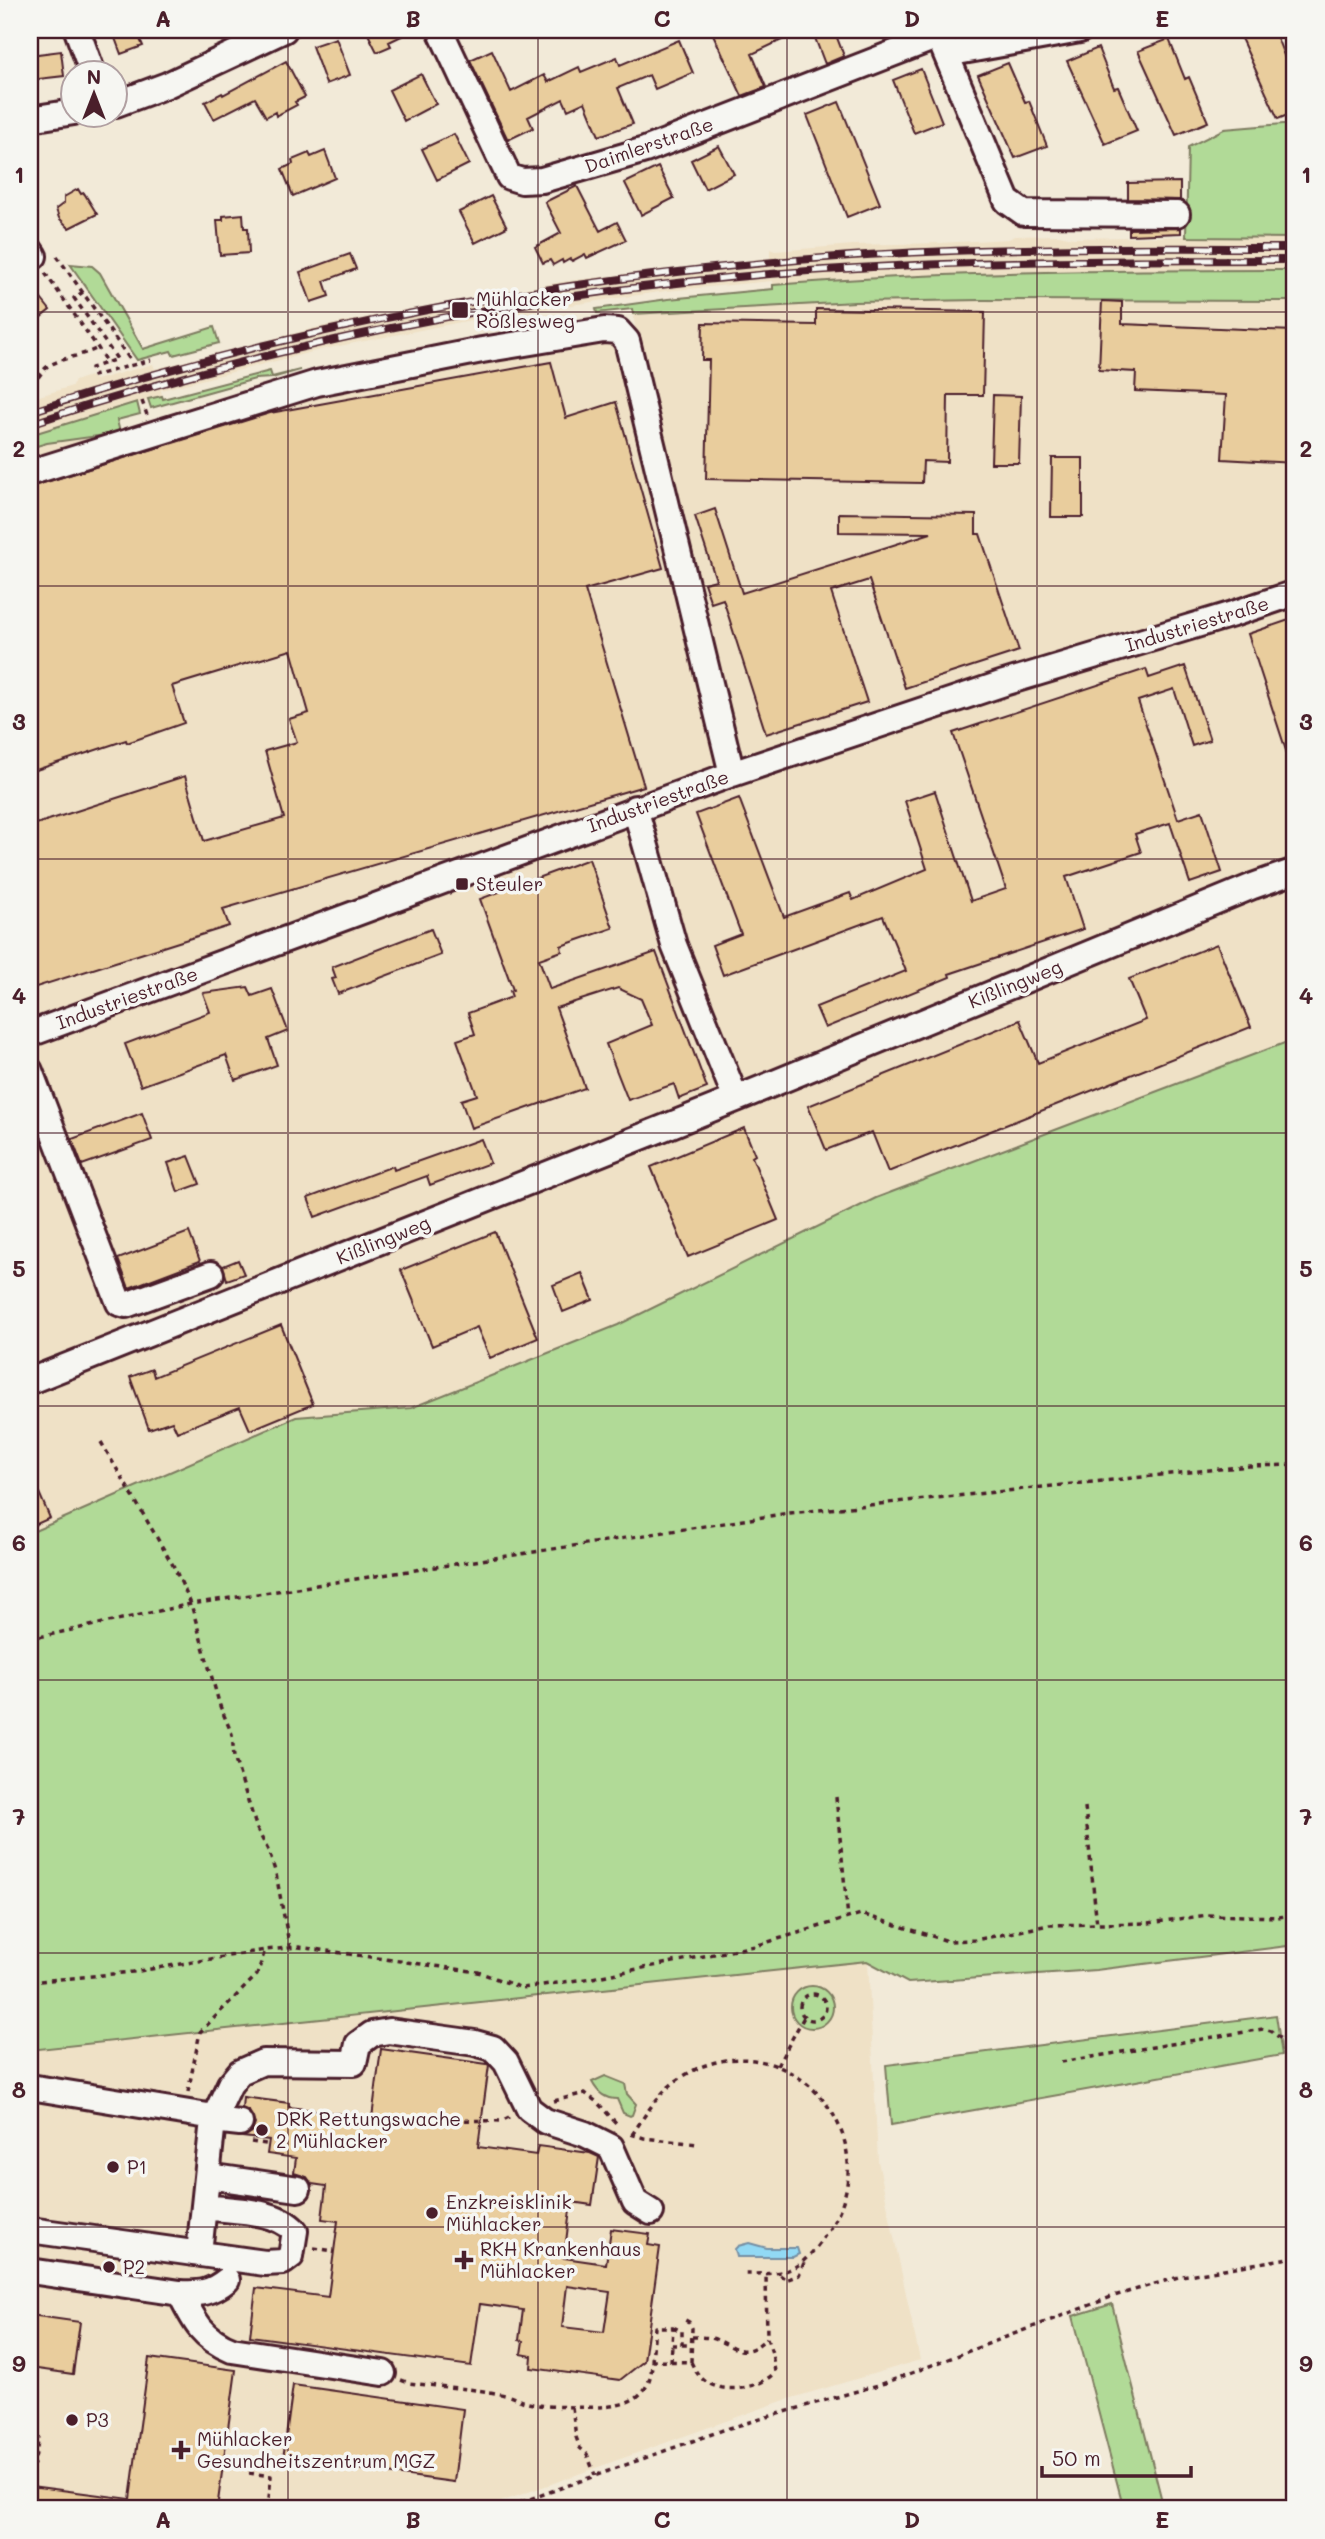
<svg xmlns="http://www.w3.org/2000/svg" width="1325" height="2539" viewBox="0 0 1325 2539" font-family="Mali,sans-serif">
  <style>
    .built { fill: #efe1c6 }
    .green { fill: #b1da97; stroke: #7e7c61; stroke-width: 2 }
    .water { fill: #92d9f4; stroke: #758fa4; stroke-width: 2 }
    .building { fill: #e9cd9d; stroke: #4a1f2b; stroke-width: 2; fill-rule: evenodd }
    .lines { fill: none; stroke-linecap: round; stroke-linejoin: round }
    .minor-casing { stroke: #4a1f2b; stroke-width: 30 }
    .path { stroke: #4a1f2b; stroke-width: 3.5; stroke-dasharray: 5 5; stroke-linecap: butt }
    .minor { stroke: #f6f6f2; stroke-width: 24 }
    .rail-casing { stroke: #4a1f2b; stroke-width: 8 }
    .rail { stroke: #f6f6f2; stroke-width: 5; stroke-dasharray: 16; stroke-linecap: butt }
    .grid { fill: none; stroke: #4a1f2b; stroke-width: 2; stroke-opacity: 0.55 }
    .poi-dot { fill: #4a1f2b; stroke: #f6f6f2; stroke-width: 2.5 }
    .labels { text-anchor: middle; stroke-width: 7; stroke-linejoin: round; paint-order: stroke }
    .street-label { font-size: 19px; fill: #4a1f2b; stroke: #f6f6f2 }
    .poi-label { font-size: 19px; fill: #4a1f2b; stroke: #f6f6f2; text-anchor: start }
    .neatline { fill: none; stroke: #4a1f2b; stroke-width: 2.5 }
    .grid-label { font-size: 23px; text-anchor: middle; font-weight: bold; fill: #4a1f2b }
  </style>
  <rect width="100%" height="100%" fill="#f2ead8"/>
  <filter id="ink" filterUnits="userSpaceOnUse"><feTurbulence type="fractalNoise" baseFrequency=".0143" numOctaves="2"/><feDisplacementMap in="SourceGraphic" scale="14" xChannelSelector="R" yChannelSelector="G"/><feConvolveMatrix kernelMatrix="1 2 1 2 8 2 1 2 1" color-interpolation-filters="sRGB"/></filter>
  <g filter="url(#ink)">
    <path class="built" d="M1059,235l14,3 123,-2 99,2v32l-273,2 -166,6 -83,7 -1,-4 -106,10 -190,28 -152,30 -163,41 1,6 -132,39v-36l42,-13 3,-5 14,-5 7,4 57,-16 2,5 164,-42 76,-15 172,-31 203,-23v-9l5,2 78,-6 87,-2 69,-4 5,-3z
      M983,300l312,1v738l-419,159 -258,127 -207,83 -115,9 -266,116v-1085l17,-5 82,-12 189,-40 230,-41 88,-18 -3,-18 188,-11z
      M868,1961l10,200 42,199 -138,41 -301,108h-451v-459z"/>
    <path class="green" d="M1295,123v115l-109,-1 2,-90 36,-18z
      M70,264l22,2 8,7 43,76 71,-22 5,16 -46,12 -2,-4 -34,9z
      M1295,270v31l-312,-1 -128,2 -222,12 -1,-5 -35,4 -1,-4 72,-10 105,-10v-4c174,-14 348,-15 522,-15z
      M300,370l-28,8 -17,1 -104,29 -3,-9 14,-3 1,3 107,-28 2,6z
      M137,402l3,12 -23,6 3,13 -73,10 -17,5v-13z
      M1295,1039v906l-199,25 -188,13 -41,-22 -837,89v-517l266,-116 115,-9 207,-83 258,-127z
      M791 2007a21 21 0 1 1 42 0a21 21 0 1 1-42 0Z
      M1276,2015l6,40 -391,70 -5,-60z
      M605,2076l20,8 2,10 9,10 -4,11 -2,1 -7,-3 -6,-14c-12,0 -19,-6 -25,-17z
      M1112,2304l52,205h-40l-51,-193z"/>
    <path class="water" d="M749,2243l18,5h30l2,6 -6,3h-56l-2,-8 3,-3z"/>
    <path class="building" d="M112,30h24l7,16 -22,8z
      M366,30h48l-25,12 2,4 -14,6z
      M711,30h92l-51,24 14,33 -24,9z
      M812,30h22l10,26 -19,8z
      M1255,30h19l13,33 4,-1 4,9v41l-17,7 -38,-83z
      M336,38l14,37 -24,9 -14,-38z
      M1169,39l16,40 4,-2 19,45 -32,13 -38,-84z
      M679,40l14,33 -38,16 -6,-14 -31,13 15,36 -34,12 -14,-34 -17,8 -5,-11 -35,18 5,11 -25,12 -38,-80 22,-10 19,42 33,-17 4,7 31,-15 2,5 36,-15 3,8z
      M1098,48l16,40 4,-1 19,44 -32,13 -38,-83z
      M61,51l3,25 -34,4v-25z
      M286,61l19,36 -10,5 2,3 -21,11 -1,-4 -9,5 -11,-19 -41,21 -9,-17 17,-9 1,2z
      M1008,63l17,39 4,-1 18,45 -32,12 -37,-83z
      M921,69l21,53 -28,11 -21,-53z
      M421,74l15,30 -32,17 -15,-31z
      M839,102l41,102 -33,13 -40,-102z
      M454,134l15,30 -32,16 -15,-31z
      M719,146l15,28 -29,15 -14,-29z
      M325,151l10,27 -42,18 -11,-27 11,-5 -1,-4 17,-7 2,4z
      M658,167l16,31 -33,17 -16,-32z
      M1180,182v18l-52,-1v-16z
      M577,186l23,45 17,-9 9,18 -39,18 -2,-4 -13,7 -2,-2 -7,4 -1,-3 -9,5 -3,-5 -7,3 -8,-16 26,-14 -16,-31z
      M78,189l3,5 3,-1 13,21 -28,14 -10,-10 -3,-9 8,-6v-6z
      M491,196l16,31 -32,16 -16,-31z
      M243,214l1,14h4l1,25 -29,2 -3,-35h6v-4z
      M1181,228v5l-52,2v-6z
      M350,254l6,15 -32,12 5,15 -18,6 -11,-30z
      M30,285l20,25 -20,16z
      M1102,301l20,1v22l173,7v132l-73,-4 4,-64 -91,-4 1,-19 -37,-2z
      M816,309l169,3 -2,83h-35l-1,67 -24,-1 -1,22 -216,-4 3,-119h-7l1,-37 113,2z
      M551,362l15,56 50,-16 47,166 -78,22 59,196 -421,123 6,17 -199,63v-163l155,-50 19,65 80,-23 -19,-67 32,-9 -8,-23 20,-6 -18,-63 -119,36 12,37 -57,20 -1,-3 -96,32v-285l240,-74z
      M993,395l28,1 -2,67h-28z
      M1052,458h31v59h-32z
      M715,509l27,84 189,-60 -92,-1v-19l137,2v19h4l39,117 -114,37 -36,-108 -38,12 36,110 -101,32 -43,-135 -12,4 -7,-20 12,-3 -21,-64z
      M1295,618v150l-3,1 -44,-135z
      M1185,666l25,74 -18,6 -18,-57 -36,12 40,118 24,-8 20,61 -32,11 -20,-60 -35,11 6,18 -75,25 17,52 -134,45 1,3 -125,51 -9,-21 90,-36 -23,-55 -160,59 -11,-30 29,-11 -45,-120 43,-16 45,119 66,-24 3,7 74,-31 -22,-68 30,-10 36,110 35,-12 -53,-156 193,-64 3,9z
      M589,859l24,69 -52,18 1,5 -23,8 11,30 106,-37 51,136 -28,11 -5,-15 -46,16 -22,-56 46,-19 -11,-26 -23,-11 -62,20 29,80 -114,40 -10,-28 16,-5 -20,-55 18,-6 -7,-21 44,-16 -2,-6 3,-1 -33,-91z
      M431,929l10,26 -103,39 -6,-15 4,-1 -4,-11z
      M1217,944l34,83 -363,145 -16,-40 -46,18 -18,-44 212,-86 18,43 108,-43 -17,-41z
      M248,987l4,9 20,-7 16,42 -20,8 9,26 -42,15 -9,-25 -85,31 -16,-42 85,-32 -7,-19z
      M142,1113l10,27 -70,25 -10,-26z
      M744,1128l11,27 -3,2 26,63 -90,37 -37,-90z
      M481,1139l9,24 -60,22 -3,-9 -112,41 -7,-19 85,-32 1,4z
      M189,1156l11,28 -22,8 -10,-29z
      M189,1232l11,29 -71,27 -11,-29z
      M495,1232l43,106 -48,20 -13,-31 -45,19 -31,-76z
      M238,1260l6,14 -17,6 -4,-14z
      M582,1273l11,27 -30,12 -10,-27z
      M281,1325l32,79 -63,26 -10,-23 -63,25 -5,-11 -23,8 -19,-52 22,-8 2,8z
      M30,1472l20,46 -20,9z
      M381,2049l106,15 2,1 -11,82 58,8 2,-9 52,7 9,4 -7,48 -21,-3 -7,56 42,6 5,-35 39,5 -2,11 12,2 -16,114 -24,19 -89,-12 1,-12 -11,-2 2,-13 -4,-1 4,-30 -43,-6 -9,62 -221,-30 6,-48 72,9 10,-76 -16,-2 4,-33 -14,-2 -5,-7 -13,-4 2,-15 -29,-4 2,-14 -26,-3 9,-5 3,-8 -6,-13 -7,-3 1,-11 46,6v4l83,11zM567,2286l43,6 -6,40 -42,-5z
      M30,2315l50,7 -7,52 -43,-6z
      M149,2358l87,12 -19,139h-187v-23l100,13z
      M293,2385l170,24 -9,73 -171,-23z"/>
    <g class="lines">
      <defs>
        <path id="minor" d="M77,30l16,44
          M440,30l69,147 13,4 20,-1 103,-30 293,-114
          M936,30l71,171 17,12 153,1
          M946,54l134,-24
          M116,104l51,-19 117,-55
          M30,119l44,-7
          M30,250l4,6
          M35,471l282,-88 165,-33 122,-20 14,1 9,10 105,433
          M635,808l39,137 62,154
          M30,1034l702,-260 272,-91 229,-69 62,-21
          M30,1071l89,232 7,2 85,-31
          M30,1381l706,-282 517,-213 42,-15
          M30,2087l184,30
          M213,2120l27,3
          M208,2176l90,13
          M30,2230l235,33 18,-1 8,-6 4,-25c-20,-22 -62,-20 -91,-24
          M199,2253l14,-133 17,-36 10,-12 23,-10 91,1 4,-19 14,-10 17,-3 86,12 18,5 13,14 23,47 16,12 40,13 26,13 24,55 16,10
          M30,2271l150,22c20,1 31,0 47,-13
          M180,2293c14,28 22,45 52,57l151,23"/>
      </defs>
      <use href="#minor" class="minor-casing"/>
      <path class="path" d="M57,256l74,105
        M45,273l53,75 9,16
        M83,292l-9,6 43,61 -26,9 2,8 58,-16
        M30,383c10,-3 11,-14 20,-18 15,-8 32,-9 48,-17
        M142,401l5,14
        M101,1442l73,125 17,37 29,102 12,28 2,23 23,72 12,23 7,22 14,74
        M30,1639l161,-35 599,-91 459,-47 46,-1
        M836,1797l12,121
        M1085,1807l12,118
        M30,1982l103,-10 132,-22 34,-3 179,25 44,16 70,-10 163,-32 106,-32 87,27 27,-1 74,-15 100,-2 59,-8 70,2 17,-2
        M800 2007a13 13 0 1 1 26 0a13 13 0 1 1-26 0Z
        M1061,2062l202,-33 8,2 13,10 11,73
        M777,2066l27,-49
        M188,2092l12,-60 57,-57 8,-25
        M554,2101l31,-8 12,9 20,22
        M455,2120l46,1 10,-5
        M631,2134l13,4 54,6
        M632,2135c13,-20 25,-40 44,-54 101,-73 223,52 150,153 -28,40 -38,40 -85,40
        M251,2142l15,2v-4
        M314,2248l20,3
        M780,2275l6,5 13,-5 5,-12
        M673,2327l9,4v14
        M692,2337c8,0 16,0 23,2 24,10 29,20 52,-1
        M652,2361l3,-34h18l-1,18h19
        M671,2362l1,-17
        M691,2362c4,8 8,16 17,21 19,11 53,5 67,-11l-3,-19 -5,-15 -1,-64
        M401,2380l8,3c31,4 65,5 96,12 7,1 13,5 20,7 15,5 32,4 48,5 37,1 79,2 79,-46l39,1 1,-34 -3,-6 -8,-4
        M572,2407l4,30 4,11 7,6 8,21
        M30,2463l4,1 5,-27
        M249,2473l22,3 -3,33
        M502,2509l224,-80 159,-46 229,-87 68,-20 113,-19"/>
      <use href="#minor" class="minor"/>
      <defs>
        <path id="rail" d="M30,412c265,-87 543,-137 821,-156 148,-10 296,-8 444,-8
          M30,424c265,-88 548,-141 827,-156 146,-8 292,-8 438,-8"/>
      </defs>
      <use href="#rail" class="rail-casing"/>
      <use href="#rail" class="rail"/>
    </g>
  </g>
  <path class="grid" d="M288,30v2479M538,30v2479M787,30v2479M1037,30v2479M30,312h1265M30,586h1265M30,859h1265M30,1133h1265M30,1406h1265M30,1680h1265M30,1953h1265M30,2227h1265"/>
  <g class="poi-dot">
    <rect x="451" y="301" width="18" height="18" rx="3.5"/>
    <rect x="455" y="877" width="14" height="14" rx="3.5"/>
    <circle cx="262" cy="2130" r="7"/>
    <circle cx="113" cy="2167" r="7"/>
    <circle cx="432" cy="2213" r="7"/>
    <path d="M460.5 2249.5h7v7h7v7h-7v7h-7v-7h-7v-7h7z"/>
    <circle cx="109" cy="2267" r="7"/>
    <circle cx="72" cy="2420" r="7"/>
    <path d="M177.5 2439.5h7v7h7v7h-7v7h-7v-7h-7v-7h7z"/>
  </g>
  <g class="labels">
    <g class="street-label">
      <text transform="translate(649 145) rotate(-19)" y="7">Daimlerstraße</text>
      <text transform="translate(1197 624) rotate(-17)" y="7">Industriestraße</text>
      <text transform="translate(658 801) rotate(-20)" y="7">Industriestraße</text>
      <text transform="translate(1015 984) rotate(-22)" y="7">Kißlingweg</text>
      <text transform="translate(127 998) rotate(-20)" y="7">Industriestraße</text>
      <text transform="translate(383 1240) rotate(-22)" y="7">Kißlingweg</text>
    </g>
    <g class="poi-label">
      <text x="476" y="306">Mühlacker<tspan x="476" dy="22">Rößlesweg</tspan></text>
      <text x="476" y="891">Steuler</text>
      <text x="276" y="2126">DRK Rettungswache<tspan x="276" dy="22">2 Mühlacker</tspan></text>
      <text x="127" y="2174">P1</text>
      <text x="446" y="2209">Enzkreisklinik<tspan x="446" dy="22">Mühlacker</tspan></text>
      <text x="480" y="2256">RKH Krankenhaus<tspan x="480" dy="22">Mühlacker</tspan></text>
      <text x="123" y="2274">P2</text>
      <text x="86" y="2427">P3</text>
      <text x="197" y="2446">Mühlacker<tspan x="197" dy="22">Gesundheitszentrum MGZ</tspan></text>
    </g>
  </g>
  <rect width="1325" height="2539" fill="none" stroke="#f6f6f2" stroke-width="77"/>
  <g transform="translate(94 94)"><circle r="33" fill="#f6f6f2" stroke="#b1a0a2" stroke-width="2"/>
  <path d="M0-5L12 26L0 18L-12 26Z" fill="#4a1f2b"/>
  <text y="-10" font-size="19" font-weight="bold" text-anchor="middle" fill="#4a1f2b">N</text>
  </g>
  <path d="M1042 2466v10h149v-10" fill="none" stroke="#4a1f2b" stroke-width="3.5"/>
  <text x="1052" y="2466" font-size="21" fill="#4a1f2b" stroke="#f6f6f2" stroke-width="5" paint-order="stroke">50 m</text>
  <rect x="38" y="38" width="1248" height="2462" class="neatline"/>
  <g class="grid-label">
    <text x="163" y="27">A</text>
    <text x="413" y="27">B</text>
    <text x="662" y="27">C</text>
    <text x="912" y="27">D</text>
    <text x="1162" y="27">E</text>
    <text x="19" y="183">1</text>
    <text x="1306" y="183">1</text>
    <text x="19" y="457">2</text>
    <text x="1306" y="457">2</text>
    <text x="19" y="730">3</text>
    <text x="1306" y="730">3</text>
    <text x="19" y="1004">4</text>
    <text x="1306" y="1004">4</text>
    <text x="19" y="1277">5</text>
    <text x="1306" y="1277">5</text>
    <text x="19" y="1551">6</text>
    <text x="1306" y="1551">6</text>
    <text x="19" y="1825">7</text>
    <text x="1306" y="1825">7</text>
    <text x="19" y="2098">8</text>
    <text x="1306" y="2098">8</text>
    <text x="19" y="2372">9</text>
    <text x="1306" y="2372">9</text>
    <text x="163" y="2528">A</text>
    <text x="413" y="2528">B</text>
    <text x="662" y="2528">C</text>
    <text x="912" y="2528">D</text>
    <text x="1162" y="2528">E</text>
  </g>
</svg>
